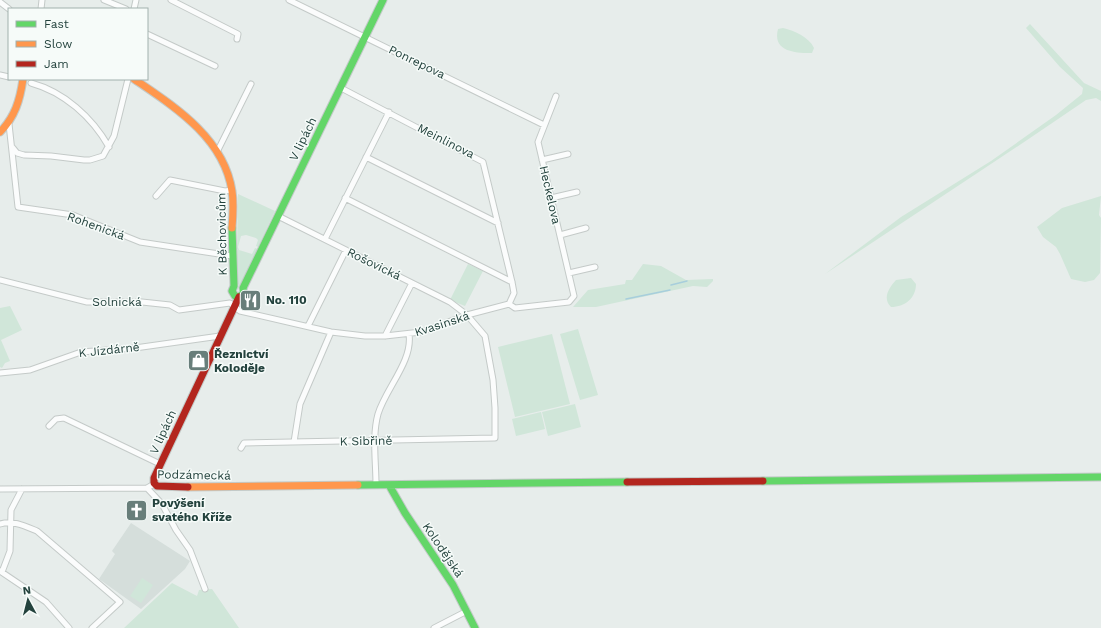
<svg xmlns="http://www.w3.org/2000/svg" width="1101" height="628" viewBox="0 0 1101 628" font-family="'Work Sans',sans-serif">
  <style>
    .built { fill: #d5dedb }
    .green { fill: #d0e6d9 }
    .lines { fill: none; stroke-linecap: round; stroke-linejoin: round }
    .stream { stroke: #a7cedc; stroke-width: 1.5 }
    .street-casing { stroke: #c4cac8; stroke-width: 7 }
    .fast-casing { stroke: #c3cac8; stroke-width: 9 }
    .slow-casing { stroke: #c3cac8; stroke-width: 9 }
    .jam-casing { stroke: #c3cac8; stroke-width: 9 }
    .street { stroke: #fbfcfc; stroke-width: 5 }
    .fast { stroke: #63d668; stroke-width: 7 }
    .slow { stroke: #ff974d; stroke-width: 7 }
    .jam { stroke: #b3261e; stroke-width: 7 }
    .labels { text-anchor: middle; stroke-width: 3; stroke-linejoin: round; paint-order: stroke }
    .street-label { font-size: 12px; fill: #23423d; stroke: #f6fbf9 }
    .poi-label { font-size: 12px; font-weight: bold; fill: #23423d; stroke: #f6fbf9; text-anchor: start }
  </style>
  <rect width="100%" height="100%" fill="#e7edeb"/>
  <path class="built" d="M131,523l59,38 -5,8 -44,40 -42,-30 16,-25 -3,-3z"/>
  <path class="green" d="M1030,24l54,59 17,8v10l-5,-3 -10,2c-86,59 -174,116 -261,174l76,-57 90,-56 65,-46 26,-21 1,-6 -23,-21 -34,-39z
    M783,28c12,3 26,9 31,20l-2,5c-16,0 -40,-1 -34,-24z
    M238,194l37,17 -17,36 -2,-1 2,-6 -2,-2 -10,-3 -5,1 -3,11 1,3 13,4 3,-6 3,1 -18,36 -3,-1 -2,-34h3l-1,-1z
    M1101,196l-2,19 2,3 -1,55 -6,7 -9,2 -14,-3 -11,-25 -4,-7 -13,-10 -6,-10 25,-19z
    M468,264l15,7 -18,35 -15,-6z
    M643,264l18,2 25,14 27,-1v2l-6,6 -14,-1 -97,21h-23l15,-17 37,-6 1,-4h6z
    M911,278l5,6c0,14 -11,23 -25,23 -9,-9 -2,-19 5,-27z
    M10,306l12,24 -21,10 9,21 -5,2 -3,5 -2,-1v-59z
    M578,329l20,66 -18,5 -20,-66z
    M552,334l18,70 -55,13 -17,-70z
    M575,404l6,23 -33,9 -6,-24z
    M541,412l4,17 -29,7 -4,-17z
    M142,578l11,7 -12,18 -11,-7z
    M172,583l25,13 2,-6 13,-1 27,39h-115z"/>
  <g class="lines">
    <path class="stream" d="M671,285l16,-4
      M626,299l44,-9"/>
    <defs>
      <path id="street" d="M104,0l22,9
        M171,0l67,34 -1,5
        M289,0l255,125
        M0,2l9,7
        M41,9l1,-9
        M134,9l2,-9
        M147,34l68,32
        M0,75l9,2
        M31,83c33,9 61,34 78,64
        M341,88l142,74 29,120 2,11 -5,11
        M9,124l9,83 55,8 67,27 92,14
        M13,148l4,5 7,2 27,1 33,4h6l13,-4 11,-20 14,-57
        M217,152l34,-68
        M366,157l132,66
        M542,160l26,-6
        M156,196l14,-16 55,11 7,-1
        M345,198l167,84
        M551,198l26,-6
        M560,235l26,-7
        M325,239l64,-127
        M569,273l26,-6
        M0,280l87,22h55l28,3 9,5 51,-7 10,8 91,21 34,4h20l36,-4 46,-17 42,-11
        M509,304l6,4 54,-6 5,-6 -36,-154 18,-46
        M308,326l38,-76
        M385,336l27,-53
        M0,373l30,-3 51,-18 54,-4 85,-12
        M49,426l7,-7 8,-1 96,46
        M294,442l6,-38 31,-72
        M241,448l3,-5 251,-5v-30l-2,-28 -8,-44 -18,-21 -17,-13 -172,-86
        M376,485c0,-23 -4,-49 2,-71 8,-26 35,-53 31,-80
        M147,488l15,16 14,26 14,20 15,39
        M0,489l147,-1 7,-4
        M0,524c13,-4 25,2 37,7l83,71 -28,26
        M0,571l46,31 23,26
        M2,572l8,-21 1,-41 11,-21
        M434,628l33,-17"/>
      <path id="fast" d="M232,228l2,58 -2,5 3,5 4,1 5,-4 -1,-5 140,-288
        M763,481l338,-4
        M358,485l269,-3
        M389,485l16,28 48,72 22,43"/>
      <path id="slow" d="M134,79c41,28 90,59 98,112 2,12 1,25 0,37
        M0,132c15,-15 20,-32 23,-53
        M188,487l170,-2"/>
      <path id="jam" d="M627,482l136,-1
        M188,487l-31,-1 -3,-3v-5l85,-181"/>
    </defs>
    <use href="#street" class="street-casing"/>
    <use href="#fast" class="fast-casing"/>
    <use href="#slow" class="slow-casing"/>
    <use href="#jam" class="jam-casing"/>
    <use href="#street" class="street"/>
    <use href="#fast" class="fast"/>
    <use href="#slow" class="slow"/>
    <use href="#jam" class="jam"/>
  </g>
  <defs>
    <symbol id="restaurant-square" viewBox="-11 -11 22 22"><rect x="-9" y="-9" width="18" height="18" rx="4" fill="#687e7a" stroke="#f6fbf9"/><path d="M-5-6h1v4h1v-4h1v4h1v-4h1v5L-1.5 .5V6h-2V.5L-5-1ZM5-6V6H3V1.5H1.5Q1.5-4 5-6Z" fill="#fff"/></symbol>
    <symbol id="shop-square" viewBox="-11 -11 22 22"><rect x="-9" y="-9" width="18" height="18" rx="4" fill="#687e7a" stroke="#f6fbf9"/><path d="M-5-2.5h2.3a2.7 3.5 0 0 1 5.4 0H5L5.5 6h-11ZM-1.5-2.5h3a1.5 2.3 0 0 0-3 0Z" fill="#fff"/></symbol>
    <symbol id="church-square" viewBox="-11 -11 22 22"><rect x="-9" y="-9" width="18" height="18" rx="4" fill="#687e7a" stroke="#f6fbf9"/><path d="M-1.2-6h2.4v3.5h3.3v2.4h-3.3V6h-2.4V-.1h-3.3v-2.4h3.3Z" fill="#fff"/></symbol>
  </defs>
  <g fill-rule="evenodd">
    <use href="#restaurant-square" x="238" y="288" width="25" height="25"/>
    <use href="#shop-square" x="186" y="348" width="25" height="25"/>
    <use href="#church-square" x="124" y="498" width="25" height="25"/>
  </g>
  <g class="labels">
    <g class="street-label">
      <text transform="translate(417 62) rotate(26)" y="4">Ponrepova</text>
      <text transform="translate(303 139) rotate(-64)" y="4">V lipách</text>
      <text transform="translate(446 141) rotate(27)" y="4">Meinlinova</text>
      <text transform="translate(550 195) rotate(77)" y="4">Heckelova</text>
      <text transform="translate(96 226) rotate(20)" y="4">Rohenická</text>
      <text transform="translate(222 234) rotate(-91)" y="4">K Běchovicům</text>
      <text transform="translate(374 264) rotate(26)" y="4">Rošovická</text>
      <text x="117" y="306">Solnická</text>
      <text transform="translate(442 324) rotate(-18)" y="4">Kvasinská</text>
      <text transform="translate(109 350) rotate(-6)" y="4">K Jízdárně</text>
      <text transform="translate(163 432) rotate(-65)" y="4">V lipách</text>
      <text transform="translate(366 441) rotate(-1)" y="4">K Sibřině</text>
      <text transform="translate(194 475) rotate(1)" y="4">Podzámecká</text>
      <text transform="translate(443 550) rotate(56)" y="4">Kolodějská</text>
    </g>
    <g class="poi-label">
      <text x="266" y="304">No. 110</text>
      <text x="214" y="358">Řeznictví<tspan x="214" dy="14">Koloděje</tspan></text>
      <text x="152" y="507">Povýšení<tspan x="152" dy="14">svatého Kříže</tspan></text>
    </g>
  </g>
  <rect x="8" y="8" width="140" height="72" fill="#f6fbf9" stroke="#a2b1ae"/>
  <rect x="16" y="21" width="20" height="6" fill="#63d668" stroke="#a2b1ae"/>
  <text x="44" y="28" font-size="12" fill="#23423d">Fast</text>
  <rect x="16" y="41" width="20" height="6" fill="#ff974d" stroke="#a2b1ae"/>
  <text x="44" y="48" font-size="12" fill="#23423d">Slow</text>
  <rect x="16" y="61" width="20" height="6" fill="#b3261e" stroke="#a2b1ae"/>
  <text x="44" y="68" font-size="12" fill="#23423d">Jam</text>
  <g transform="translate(28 600) rotate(353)" stroke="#f6fbf9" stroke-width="3" paint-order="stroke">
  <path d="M0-3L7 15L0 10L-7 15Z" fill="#23423d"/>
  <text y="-6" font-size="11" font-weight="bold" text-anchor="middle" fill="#23423d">N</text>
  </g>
</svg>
